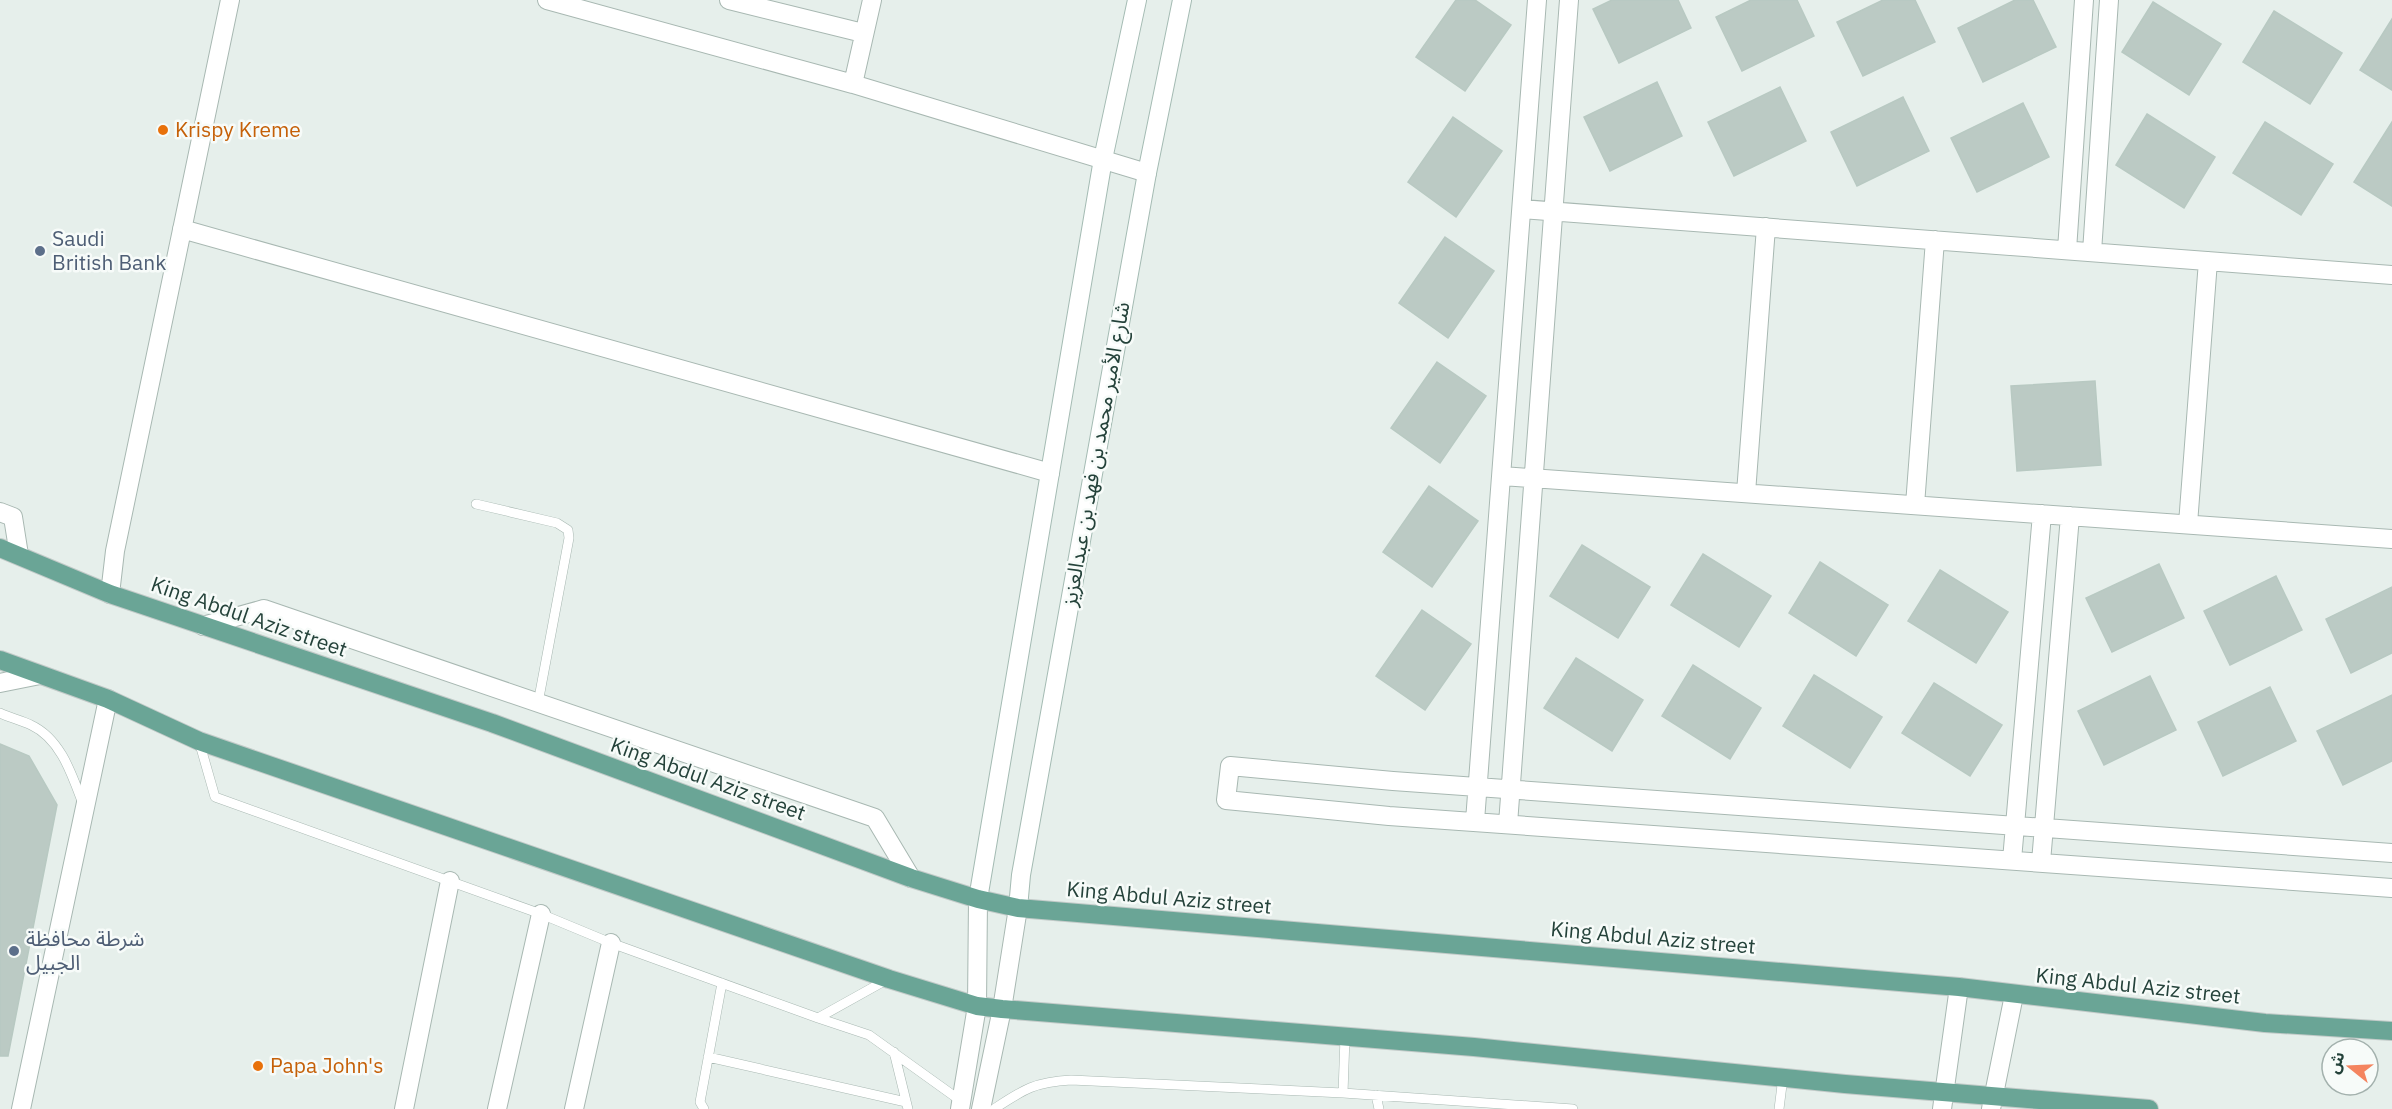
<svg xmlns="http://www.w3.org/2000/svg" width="2392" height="1109" viewBox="0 0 2392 1109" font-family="'IBM Plex Sans','Noto Sans Arabic',sans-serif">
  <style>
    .building { fill: #bbcac4; stroke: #b8c9c2; stroke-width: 1.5 }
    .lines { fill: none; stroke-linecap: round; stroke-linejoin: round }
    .service-casing { stroke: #a8b8b2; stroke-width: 10 }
    .minor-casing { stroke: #a8b8b2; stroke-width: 20 }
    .secondary-casing { stroke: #a4bbb3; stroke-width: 20 }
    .primary-casing { stroke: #c2cac8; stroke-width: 20 }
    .service { stroke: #fff; stroke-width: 9 }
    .minor { stroke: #fff; stroke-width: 18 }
    .secondary { stroke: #fff; stroke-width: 18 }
    .primary { stroke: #6aa596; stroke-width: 18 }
    .food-dot { fill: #e8710a; stroke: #f7fbf9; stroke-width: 2 }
    .service-dot { fill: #5c6f8a; stroke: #f7fbf9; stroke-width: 2 }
    .labels { text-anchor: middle; stroke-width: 5; stroke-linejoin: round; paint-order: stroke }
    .food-label { font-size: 21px; fill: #c56008; stroke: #f7fbf9; text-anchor: start }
    .service-label { font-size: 21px; fill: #4e5e75; stroke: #f7fbf9; text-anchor: start }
    .street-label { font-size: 21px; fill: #24423a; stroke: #f7fbf9 }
  </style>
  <rect width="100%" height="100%" fill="#e6efeb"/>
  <path class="building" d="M1456,0h19l36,25 -46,66 -49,-34z
    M1612,0h66l13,28 -72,35 -26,-54z
    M1751,0h46l17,36 -72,35 -26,-54z
    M1883,0h32l20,42 -72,34 -26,-54z
    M2015,0h18l23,47 -73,35 -25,-54z
    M2153,2l68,42 -32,51 -67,-43z
    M2274,11l68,42 -32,51 -67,-42z
    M2392,19v71l-32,-20z
    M1657,82l25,54 -72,35 -26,-54z
    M1780,87l26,54 -72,35 -26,-54z
    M1903,97l26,54 -72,35 -26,-54z
    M2023,103l26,54 -72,35 -26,-54z
    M2147,114l68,43 -31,51 -68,-43z
    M1453,117l49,34 -46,66 -48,-35z
    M2265,122l68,42 -32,51 -68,-42z
    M2392,122v84l-38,-24z
    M1445,237l49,34 -46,67 -49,-35z
    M1437,362l49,34 -46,67 -49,-35z
    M2095,381l6,84 -84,6 -6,-85z
    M1429,486l49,35 -46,66 -49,-35z
    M1582,545l68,42 -32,51 -68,-42z
    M1703,554l68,42 -32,51 -68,-42z
    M1820,562l68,43 -32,51 -67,-43z
    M2159,564l25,54 -72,34 -26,-54z
    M1940,570l68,42 -32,51 -68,-42z
    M2276,576l26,54 -72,35 -26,-54z
    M2392,587v66l-41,20 -25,-54z
    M1422,610l49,34 -46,66 -49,-34z
    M1576,658l67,42 -31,51 -68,-43z
    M1693,665l68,43 -31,51 -68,-43z
    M1814,675l68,42 -32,51 -67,-42z
    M2150,676l26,54 -72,35 -26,-54z
    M1934,683l68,42 -32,51 -68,-43z
    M2270,687l26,54 -73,35 -25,-54z
    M2392,695v66l-49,24 -26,-54z
    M0,744l29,12 28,49 -49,251h-8z"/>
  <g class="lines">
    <defs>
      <path id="service" d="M476,504l81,19 11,7 1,8 -31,165
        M0,713c10,5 21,7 31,12 30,14 41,50 52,79
        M199,741l16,56 326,117 70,29 207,75 70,-39
        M818,1018l51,17 92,66
        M894,1052l14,57
        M708,1057l198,45
        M1343,1093l2,-56
        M1376,1095l3,14
        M704,1109l-4,-7 22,-119
        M994,1109c29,-19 40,-27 77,-29l272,13 230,16
        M1779,1109l4,-32"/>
      <path id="minor" d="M547,0l306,84 294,89
        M729,0l134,33
        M853,84l19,-84
        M1522,209l870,66
        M182,229l868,244
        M2067,250l17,-250
        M2092,252l17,-252
        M1502,476l890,63
        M1746,493l20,-266
        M1915,505l20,-265
        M0,512l13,5 6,38
        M2188,524l20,-263
        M110,594l5,-43 115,-551
        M203,626l61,-17 611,209 36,60
        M0,683l40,-8
        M1475,821l62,-821
        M1508,824l61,-824
        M2392,853l-999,-72 -163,-15 -4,34 163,16 1003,72
        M2012,860l30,-346
        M2041,862l29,-346
        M21,1109l87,-410
        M404,1109l46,-228
        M497,1109l44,-195
        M574,1109l37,-166
        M960,1109l17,-103 1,-107
        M981,1109l21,-100 16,-101
        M1942,1109l17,-122
        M1991,1109l23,-114"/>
      <path id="secondary" d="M978,899l125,-740 34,-159
        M1018,908l3,-33 126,-702 35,-173"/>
      <path id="primary" d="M0,548l110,46 382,129 419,155 67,21 40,9 941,79 306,36 127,8
        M0,660l108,39 91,42 690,238 88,27 25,3 472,38 371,37 304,25"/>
    </defs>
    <use href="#service" class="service-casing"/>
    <use href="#minor" class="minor-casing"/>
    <use href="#secondary" class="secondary-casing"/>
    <use href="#primary" class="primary-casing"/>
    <use href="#service" class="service"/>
    <use href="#minor" class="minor"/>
    <use href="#secondary" class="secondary"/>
    <use href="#primary" class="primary"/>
  </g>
  <g class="food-dot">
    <circle cx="163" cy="130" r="6"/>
    <circle cx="258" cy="1066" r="6"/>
  </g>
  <g class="service-dot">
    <circle cx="40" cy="251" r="6"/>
    <circle cx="14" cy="951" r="6"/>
  </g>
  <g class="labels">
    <g class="food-label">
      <text x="175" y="137">Krispy Kreme</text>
      <text x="270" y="1073">Papa John's</text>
    </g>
    <g class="service-label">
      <text x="52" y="246">Saudi<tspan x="52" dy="24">British Bank</tspan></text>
      <text x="26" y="946">شرطة محافظة<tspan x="26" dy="24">الجبيل</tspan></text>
    </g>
    <g class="street-label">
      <text transform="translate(1096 454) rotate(-80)" y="7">شارع الأمير محمد بن فهد بن عبدالعزيز</text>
      <text transform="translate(249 617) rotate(19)" y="7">King Abdul Aziz street</text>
      <text transform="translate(708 779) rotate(20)" y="7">King Abdul Aziz street</text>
      <text transform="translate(1169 898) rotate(5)" y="7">King Abdul Aziz street</text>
      <text transform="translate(1653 938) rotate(5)" y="7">King Abdul Aziz street</text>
      <text transform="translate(2138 986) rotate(6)" y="7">King Abdul Aziz street</text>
    </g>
  </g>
  <g transform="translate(2350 1067) rotate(288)"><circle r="28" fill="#f7fbf9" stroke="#a3b1ad" stroke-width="1.5"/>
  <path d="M0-4.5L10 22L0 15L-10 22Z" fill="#f4845f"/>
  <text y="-9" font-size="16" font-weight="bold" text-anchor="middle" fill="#24423a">ش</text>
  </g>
</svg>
